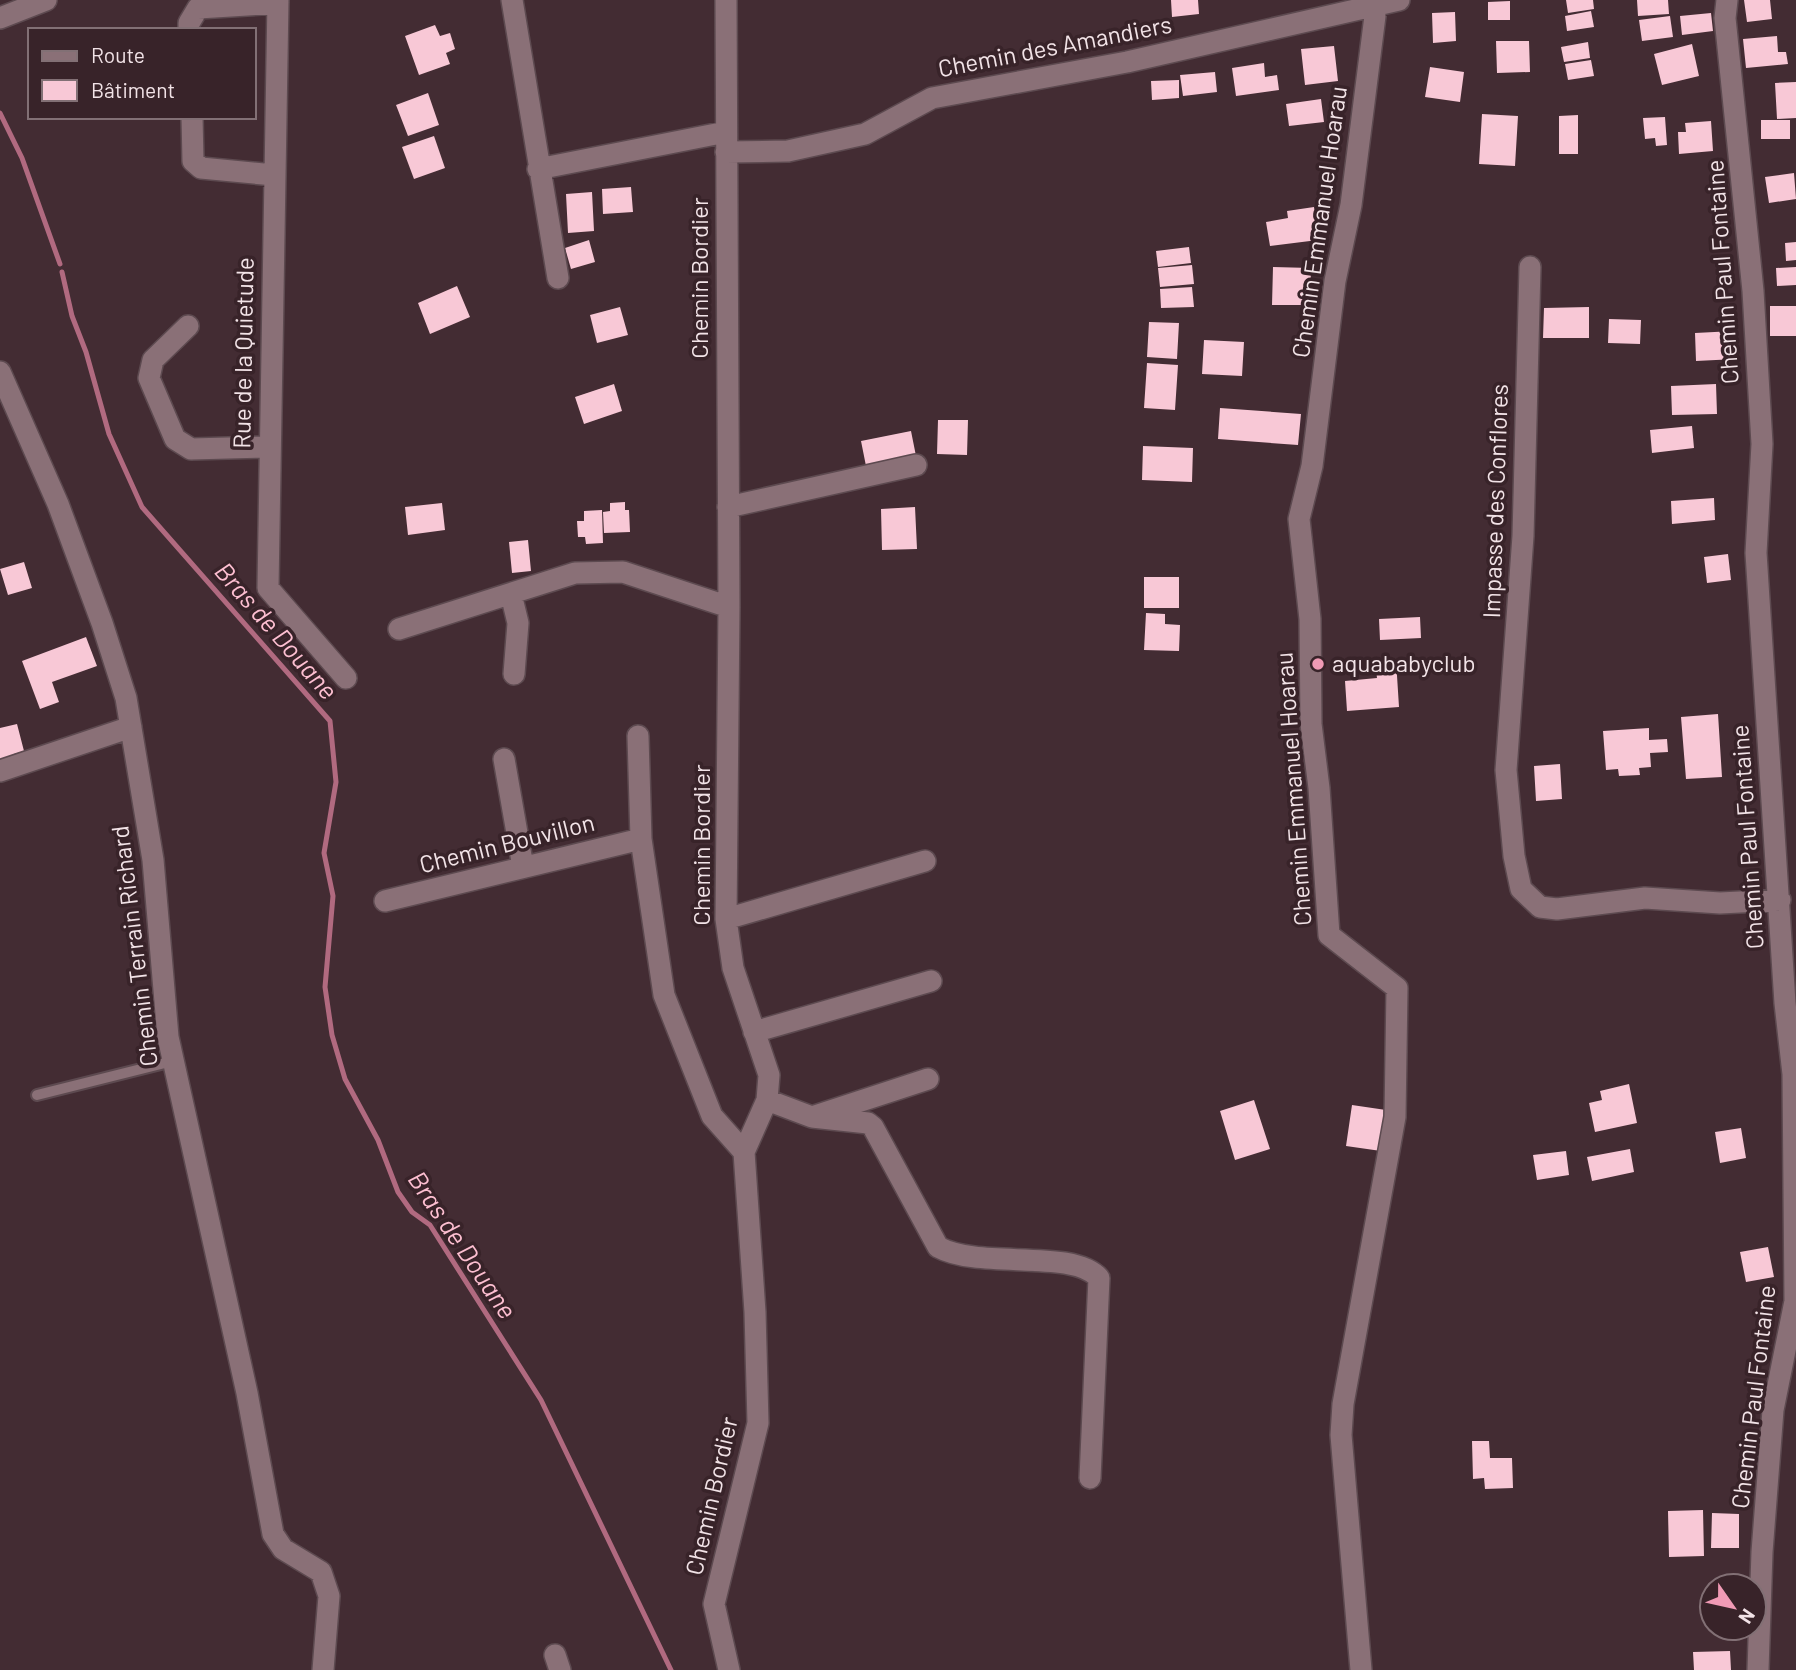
<svg xmlns="http://www.w3.org/2000/svg" width="1796" height="1670" viewBox="0 0 1796 1670" font-family="Barlow,sans-serif">
  <style>
    .lines { fill: none; stroke-linecap: round; stroke-linejoin: round }
    .stream { stroke: #b16a80; stroke-width: 5 }
    .building { fill: #f8c8d6 }
    .lane-casing { stroke: #5d4a50; stroke-width: 14 }
    .street-casing { stroke: #5d4a50; stroke-width: 24 }
    .secondary-casing { stroke: #5d4a50; stroke-width: 24 }
    .lane { stroke: #8a7077; stroke-width: 10 }
    .street { stroke: #8a7077; stroke-width: 21 }
    .secondary { stroke: #8a7077; stroke-width: 21 }
    .poi-dot { fill: #f09ab5; stroke: #382329; stroke-width: 2.5 }
    .labels { text-anchor: middle; stroke-width: 7; stroke-linejoin: round; paint-order: stroke }
    .street-label { font-size: 24px; fill: #f2e3e7; stroke: #382329 }
    .poi-label { font-size: 24px; fill: #f2e3e7; stroke: #382329; text-anchor: start }
    .water-label { font-size: 26px; font-style: italic; fill: #fdbfd1; stroke: #382329 }
  </style>
  <rect width="100%" height="100%" fill="#432c33"/>
  <g class="lines">
    <path class="stream" d="M0,113l22,45 38,106
      M62,272l10,44 14,36 23,82 33,73 188,214 6,61 -12,71 9,43 -8,91 7,48 13,44 33,61 20,52 14,20 18,13 111,175 130,270"/>
  </g>
  <path class="building" d="M1171,0h27l1,14 -27,3z
    M1566,0h27l1,9 -26,4z
    M1637,0h31l1,14 -31,2z
    M1744,0h26l2,19 -25,3z
    M1510,1v19h-22v-18z
    M1591,11l3,16 -27,4 -2,-15z
    M1455,12l1,29 -23,2 -1,-30z
    M1711,13l2,18 -31,4 -2,-19z
    M1670,16l3,21 -31,4 -3,-21z
    M435,25l5,11 10,-3 5,16 -9,4 4,11 -31,11 -14,-39z
    M1777,36l1,16h8l2,12 -42,4 -3,-29z
    M1496,41h33l1,31 -33,1z
    M1588,42l2,16 -26,4 -3,-15z
    M1692,44l7,32 -37,9 -8,-31z
    M1334,46l4,35 -33,4 -4,-36z
    M1591,60l3,16 -26,4 -3,-16z
    M1264,63l1,14 12,-2 2,15 -43,6 -4,-28z
    M1430,67l34,5 -4,30 -35,-5z
    M1215,72l2,20 -34,4 -3,-21z
    M1179,80v18l-27,2 -1,-19z
    M1796,82v36l-19,1 -2,-36z
    M428,93l11,32 -31,11 -12,-31z
    M1321,99l3,23 -35,4 -3,-22z
    M1482,114l36,2 -3,50 -36,-2z
    M1578,115v39h-19v-38z
    M1665,117l2,28 -11,1 -1,-8 -10,1 -2,-21z
    M1761,120h29v19h-29z
    M1711,121l2,30 -34,3 -1,-22h8l-1,-9z
    M434,136l11,32 -31,11 -12,-32z
    M1794,173l2,26 -27,4 -4,-26z
    M631,187l2,25 -30,2 -1,-25z
    M592,192l2,39 -26,2 -2,-39z
    M1314,207l4,33 -48,6 -4,-24 22,-4 -1,-7z
    M589,240l6,22 -24,7 -6,-21z
    M1796,242v18l-10,1 -1,-18z
    M1189,247l2,16 -33,4 -2,-16z
    M1192,265l2,19 -34,3 -2,-19z
    M1273,267l38,1 -1,37h-38z
    M1796,267v18l-19,1 -1,-18z
    M457,286l13,31 -40,17 -12,-31z
    M1192,287l2,20 -33,1 -1,-19z
    M1770,306h26v30h-26z
    M620,307l8,28 -31,8 -7,-28z
    M1589,307v31h-46l1,-30z
    M1609,319l32,1 -1,24 -32,-1z
    M1149,322l30,1 -2,36 -30,-2z
    M1734,331l2,28 -40,2 -1,-28z
    M1204,340l40,2 -2,34 -40,-2z
    M1147,363l31,2 -3,45 -31,-2z
    M614,384l8,27 -38,13 -9,-27z
    M1716,384l1,30 -45,1 -1,-29z
    M1220,408l81,6 -3,31 -80,-6z
    M938,420h30l-1,35 -30,-1z
    M1692,426l2,22 -42,5 -2,-23z
    M911,431l6,30 -50,10 -6,-30z
    M1143,446l50,2 -1,34 -50,-2z
    M1714,498l1,22 -43,4 -1,-23z
    M625,502v8h4l1,22 -26,1 -1,-21 7,-1v-8z
    M442,503l3,27 -37,5 -3,-28z
    M915,507l2,42 -35,1 -1,-41z
    M602,510l1,33 -17,1 -1,-7h-7l-1,-16h7v-10z
    M528,540l3,31 -19,2 -3,-31z
    M1728,554l3,26 -24,3 -3,-26z
    M24,562l8,26 -24,7 -8,-26z
    M1144,577h35v31h-35z
    M1146,613l19,1v10l15,1 -1,26 -35,-1z
    M1420,617l1,21 -41,2 -1,-21z
    M86,637l11,29 -45,16 7,20 -19,7 -18,-48z
    M1396,660l3,47 -52,4 -2,-30 32,-3 -2,-16z
    M1718,714l4,63 -36,2 -5,-62z
    M17,724l7,27 -10,3 3,10 -17,2v-38z
    M1649,728v12l18,-1 1,13 -18,1 1,14 -12,1 1,7 -21,1 -1,-7 -12,1 -3,-39z
    M1560,764l2,35 -26,2 -2,-35z
    M1629,1084l8,39 -42,9 -6,-29 13,-3 -2,-9z
    M1254,1100l16,49 -35,11 -15,-49z
    M1352,1105l34,5 -5,41 -35,-5z
    M1741,1128l5,30 -26,5 -5,-31z
    M1630,1149l4,23 -42,9 -5,-24z
    M1566,1151l3,24 -32,5 -4,-25z
    M1768,1247l6,30 -28,5 -6,-30z
    M1472,1441h17l1,17h22l1,30 -28,1 -1,-11 -11,1z
    M1703,1510l1,46 -35,1 -1,-46z
    M1712,1513l27,1v34h-28z
    M1730,1651l1,19h-37l-1,-18z"/>
  <g class="lines">
    <defs>
      <path id="lane" d="M37,1095l136,-34"/>
      <path id="street" d="M278,0l-10,588 78,90
        M512,0l46,278
        M726,0l3,607 -3,312 7,49 36,107 -2,25 -23,52 11,160 3,111 -44,181 15,66
        M1727,0l-2,18 28,273 9,153 -6,109 29,450 8,71 2,227 -22,109 -11,142 -4,118
        M189,30v-7l9,-15 80,-5
        M192,117l1,44 8,7 73,7
        M726,152l62,-1 77,-17 67,-36 195,-36 272,-62
        M538,169l188,-37
        M1530,267l-7,269 -17,234 8,86 7,33 19,18 17,2 88,-11 75,5 60,-3
        M188,326l-35,34 -4,18 26,61 16,10 77,-2
        M0,372l58,132 44,119 24,75 27,162 15,177 79,356 26,141 10,15 38,23 8,24 -6,74
        M728,507l188,-42
        M511,594l7,29 -4,51
        M399,629l176,-56 48,-1 106,35
        M638,736l3,103 23,156 48,121 32,36
        M504,759l19,108
        M0,771l131,-44
        M385,901l256,-62
        M726,919l199,-58
        M754,1032l177,-51
        M767,1100l45,17 116,-38
        M812,1117l56,6 5,4 65,120c42,23 134,1 161,31l-9,200
        M555,1655l5,15
        M1361,1670l-20,-235 2,-31 52,-287 2,-129 -68,-53 -10,-147 -8,-64 -1,-105 -11,-100 13,-53 23,-185 16,-76 24,-189 -4,-16"/>
      <path id="secondary" d="M0,18l46,-18"/>
    </defs>
    <use href="#lane" class="lane-casing"/>
    <use href="#street" class="street-casing"/>
    <use href="#secondary" class="secondary-casing"/>
    <use href="#lane" class="lane"/>
    <use href="#street" class="street"/>
    <use href="#secondary" class="secondary"/>
  </g>
  <circle class="poi-dot" cx="1318" cy="664" r="7"/>
  <g class="labels">
    <g class="street-label">
      <text transform="translate(1055 47) rotate(-11)" y="8">Chemin des Amandiers</text>
      <text transform="translate(1320 222) rotate(-82)" y="8">Chemin Emmanuel Hoarau</text>
      <text transform="translate(1723 272) rotate(-94)" y="8">Chemin Paul Fontaine</text>
      <text transform="translate(700 278) rotate(-90)" y="8">Chemin Bordier</text>
      <text transform="translate(244 353) rotate(-89)" y="8">Rue de la Quietude</text>
      <text transform="translate(1496 501) rotate(-88)" y="8">Impasse des Conflores</text>
      <text transform="translate(1294 789) rotate(-94)" y="8">Chemin Emmanuel Hoarau</text>
      <text transform="translate(1748 837) rotate(-94)" y="8">Chemin Paul Fontaine</text>
      <text transform="translate(507 844) rotate(-14)" y="8">Chemin Bouvillon</text>
      <text transform="translate(702 845) rotate(-90)" y="8">Chemin Bordier</text>
      <text transform="translate(135 946) rotate(-97)" y="8">Chemin Terrain Richard</text>
      <text transform="translate(1754 1397) rotate(-83)" y="8">Chemin Paul Fontaine</text>
      <text transform="translate(712 1496) rotate(-77)" y="8">Chemin Bordier</text>
    </g>
    <g class="poi-label">
      <text x="1332" y="672">aquababyclub</text>
    </g>
    <g class="water-label">
      <text transform="translate(276 631) rotate(49)" y="9">Bras de Douane</text>
      <text transform="translate(462 1245) rotate(56)" y="9">Bras de Douane</text>
    </g>
  </g>
  <rect x="28" y="28" width="228" height="91" fill="#382329" stroke="#827075" stroke-width="2"/>
  <rect x="42" y="51" width="35" height="10" fill="#8a7077" stroke="#827075" stroke-width="2"/>
  <text x="91" y="63" font-size="21" fill="#f2e3e7">Route</text>
  <rect x="42" y="80" width="35" height="21" fill="#f8c8d6" stroke="#827075" stroke-width="2"/>
  <text x="91" y="98" font-size="21" fill="#f2e3e7">Bâtiment</text>
  <g transform="translate(1733 1607) rotate(124)"><circle r="33" fill="#382329" stroke="#827075" stroke-width="2"/>
  <path d="M0-5L12 26L0 18L-12 26Z" fill="#f09ab5"/>
  <text y="-10" font-size="19" font-weight="bold" text-anchor="middle" fill="#f2e3e7">N</text>
  </g>
</svg>
